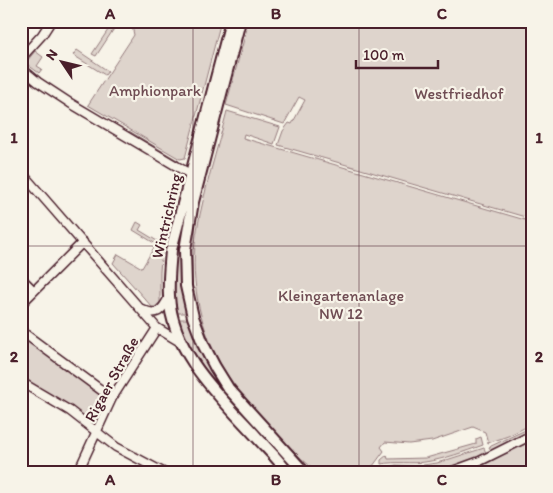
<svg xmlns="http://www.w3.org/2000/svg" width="553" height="493" viewBox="0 0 553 493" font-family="Itim,sans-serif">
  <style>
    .green { fill: #ded4cc; stroke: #947a7c }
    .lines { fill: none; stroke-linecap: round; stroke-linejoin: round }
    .minor-casing { stroke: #4a1f2b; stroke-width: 11 }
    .major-casing { stroke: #4a1f2b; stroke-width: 14 }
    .minor { stroke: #f7f3e8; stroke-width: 8 }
    .major { stroke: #f7f3e8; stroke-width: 10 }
    .grid { fill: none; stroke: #4a1f2b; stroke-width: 1; stroke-opacity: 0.55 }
    .labels { text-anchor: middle; stroke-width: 4.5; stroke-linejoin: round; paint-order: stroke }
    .park-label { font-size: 16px; fill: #6f4c53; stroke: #f7f3e8 }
    .street-label { font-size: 16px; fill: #4a1f2b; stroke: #f7f3e8 }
    .neatline { fill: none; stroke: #4a1f2b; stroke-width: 2 }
    .grid-label { font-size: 16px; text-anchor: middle; font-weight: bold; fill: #4a1f2b }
  </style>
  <rect width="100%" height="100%" fill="#f7f3e8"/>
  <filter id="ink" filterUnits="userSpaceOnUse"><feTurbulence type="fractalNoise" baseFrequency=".02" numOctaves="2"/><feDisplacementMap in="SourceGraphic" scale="10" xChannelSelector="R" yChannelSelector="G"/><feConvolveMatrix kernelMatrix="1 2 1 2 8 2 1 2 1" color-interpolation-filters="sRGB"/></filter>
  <g filter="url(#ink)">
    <path class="green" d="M114,21h5l-23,35 -4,-2z
      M131,21h90l-36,137 -5,1 -92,-54 46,-70z
      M225,21h1l-23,90h-2z
      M249,21h283v198l-254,-74 5,-14 6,-8 3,1 13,-24 -6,-3 -15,27 -58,-19z
      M77,50l31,21 -3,4 -32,-20z
      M35,51l8,6 -6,9 5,3 -3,4 -11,-8 -1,-4z
      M227,111l53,16 -6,17 -30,-10 -1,4 289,84v202l-24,12 -20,7 -3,-11 -12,-5 -41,14 -23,3 -24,-2 -4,5 3,4 -11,15 -22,6h-34c-6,-6 -14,-11 -21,-19 -27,-27 -57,-57 -76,-90 -22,-40 -31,-89 -23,-133 7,-40 20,-80 30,-119z
      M129,131l50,30 -1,2 -50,-29z
      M184,176l-19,119h-1c-3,-41 10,-79 20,-119z
      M189,202l-2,111h-11l-2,-11v-46z
      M137,222l5,3 -3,5 23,14 -2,28v30l-5,5h-3l-39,-44 5,-9 24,14 14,-24 -23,-14z
      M178,319h11l15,37 12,21 82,95h-4l-12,-16 -7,-5c-37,-41 -78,-79 -97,-132z
      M21,336l85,61 3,5 -11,24 -6,-1 -18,-17 -53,-31z
      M532,427v4l-40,21 -3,-5z
      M481,437l2,8c-19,7 -38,14 -58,17 -15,2 -28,-1 -44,2v-4l6,-5 1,4 38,-1 50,-14v-5z
      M532,439v33h-63l5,-2z
      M484,448l2,5 -1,3c-34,13 -49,16 -86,16l-2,-5 -12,2 -1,-1 12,-3 20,1 21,-3z"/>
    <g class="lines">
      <defs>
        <path id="minor" d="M21,58l21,-23 9,-14
          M21,68l17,14 32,21 120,71
          M21,172l136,156 25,15
          M21,278l12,12
          M21,304l62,-62
          M142,309c15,8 20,2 27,-12
          M21,331l91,67
          M21,382l49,29 46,36 47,25
          M78,472l34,-74 45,-70
          M450,472l30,-11 52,-26"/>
        <path id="major" d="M231,21l-60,229c-1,15 -3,30 -2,46 3,56 49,99 85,138 11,13 24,24 33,38
          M240,21l-47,181 -8,48 1,36 7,31 11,29 11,21 13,21 76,84"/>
      </defs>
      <use href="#minor" class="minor-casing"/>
      <use href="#major" class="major-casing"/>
      <use href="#minor" class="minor"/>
      <use href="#major" class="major"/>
    </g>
  </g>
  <path class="grid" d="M193,21v451M359,21v451M21,246h511"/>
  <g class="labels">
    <g class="park-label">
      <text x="155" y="96">Amphionpark</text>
      <text x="459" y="99">Westfriedhof</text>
      <text x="341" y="301">Kleingartenanlage<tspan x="341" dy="18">NW 12</tspan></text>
    </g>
    <g class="street-label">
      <text transform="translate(166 216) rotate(-77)" y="6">Wintrichring</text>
      <text transform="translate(111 379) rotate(-61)" y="6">Rigaer Straße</text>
    </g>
  </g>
  <rect width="553" height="493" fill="none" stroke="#f7f3e8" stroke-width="55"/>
  <g transform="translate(62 62) rotate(305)" stroke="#f7f3e8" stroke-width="4" paint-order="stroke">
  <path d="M0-4L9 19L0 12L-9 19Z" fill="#4a1f2b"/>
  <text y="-8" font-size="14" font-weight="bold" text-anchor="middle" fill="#4a1f2b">N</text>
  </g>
  <path d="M356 60v8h82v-8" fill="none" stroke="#4a1f2b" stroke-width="2.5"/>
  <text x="363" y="60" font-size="15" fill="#4a1f2b" stroke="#f7f3e8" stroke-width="4" paint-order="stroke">100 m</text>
  <rect x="28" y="28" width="498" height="438" class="neatline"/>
  <g class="grid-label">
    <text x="110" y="19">A</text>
    <text x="276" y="19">B</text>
    <text x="442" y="19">C</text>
    <text x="14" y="143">1</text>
    <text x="539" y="143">1</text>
    <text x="14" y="362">2</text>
    <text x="539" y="362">2</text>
    <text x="110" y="485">A</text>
    <text x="276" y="485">B</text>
    <text x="442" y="485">C</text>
  </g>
</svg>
